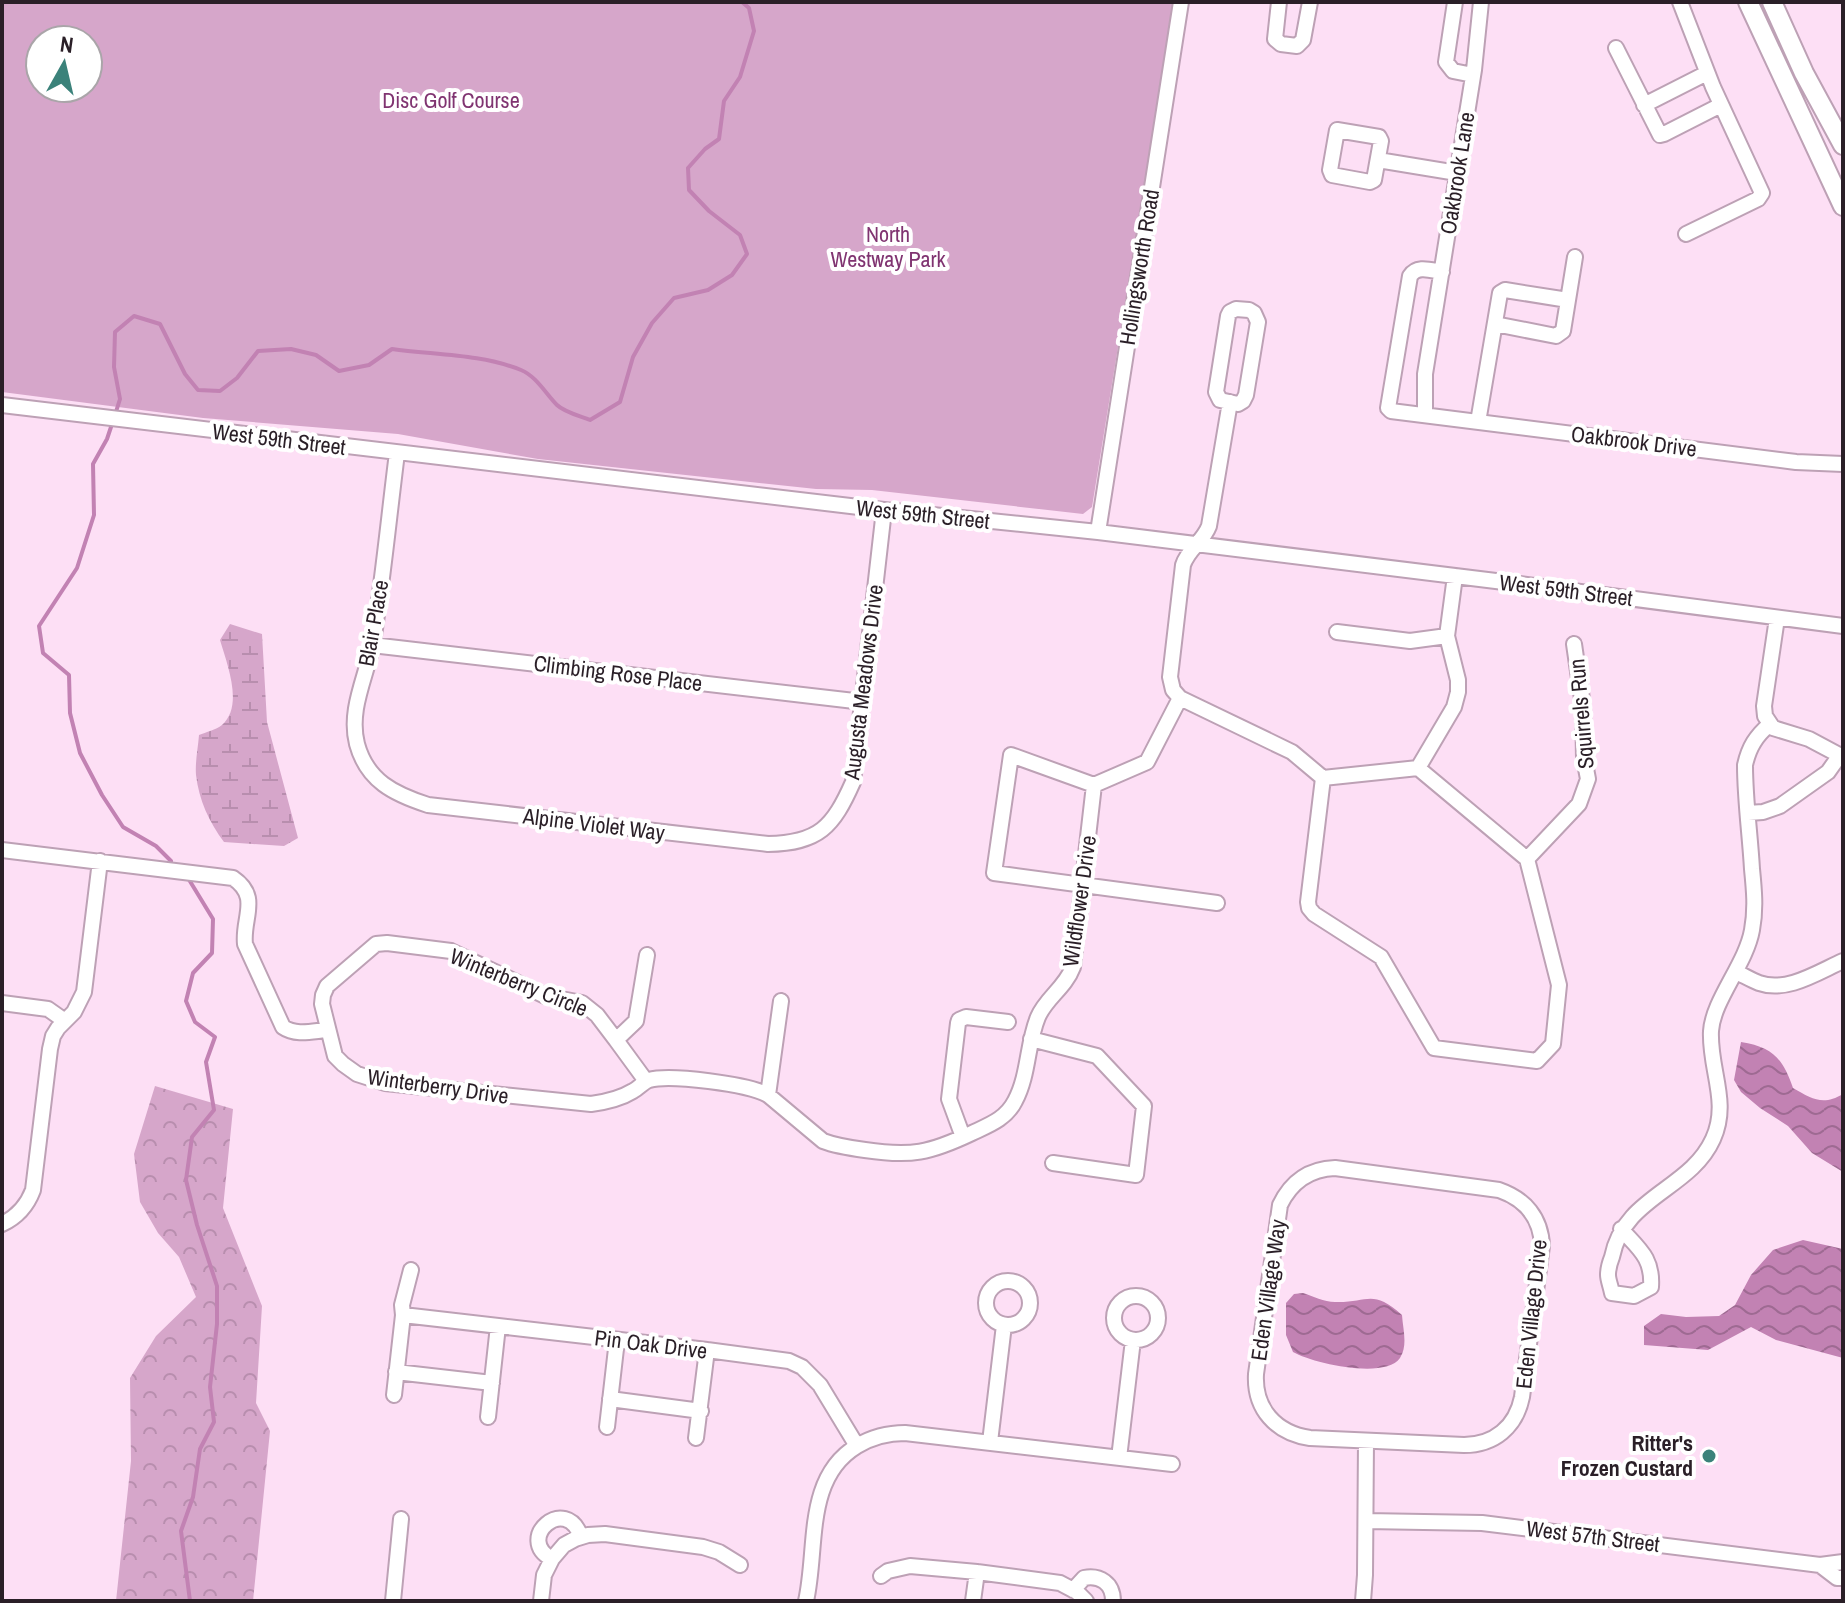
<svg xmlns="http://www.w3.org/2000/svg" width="1845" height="1603" viewBox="0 0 1845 1603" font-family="'Archivo Narrow',sans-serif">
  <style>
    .green { fill: #d6a6ca; fill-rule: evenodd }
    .forest { fill: url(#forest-crowns) }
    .wetland { fill: url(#wetland-marsh) }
    .water { fill: url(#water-waves) }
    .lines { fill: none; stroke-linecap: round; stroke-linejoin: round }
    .stream { stroke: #c282b3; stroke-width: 4 }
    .minor-casing { stroke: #bda1b5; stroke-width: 18 }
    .major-casing { stroke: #bda1b5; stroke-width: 22 }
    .minor { stroke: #fff; stroke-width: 14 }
    .major { stroke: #fff; stroke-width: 18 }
    .poi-dot { fill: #3b827a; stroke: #fff; stroke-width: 3 }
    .labels { text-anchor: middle; stroke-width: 8; stroke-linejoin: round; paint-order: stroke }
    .park-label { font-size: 22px; fill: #803471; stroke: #fff }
    .street-label { font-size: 22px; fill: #2a1f27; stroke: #fff }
    .poi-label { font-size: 22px; font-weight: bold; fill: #2a1f27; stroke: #fff; text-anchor: end }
  </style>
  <defs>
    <pattern id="forest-crowns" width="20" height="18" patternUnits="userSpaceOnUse" patternTransform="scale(2)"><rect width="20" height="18" fill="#d6a6ca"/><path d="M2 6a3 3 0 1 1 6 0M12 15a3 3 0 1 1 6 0" fill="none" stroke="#b88eae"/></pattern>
    <pattern id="wetland-marsh" width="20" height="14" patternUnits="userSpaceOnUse" patternTransform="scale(2)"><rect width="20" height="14" fill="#d6a6ca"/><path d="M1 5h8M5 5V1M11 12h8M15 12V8" fill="none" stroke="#b88eae"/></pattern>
    <pattern id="water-waves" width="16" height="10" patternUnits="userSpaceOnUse" patternTransform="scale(2)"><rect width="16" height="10" fill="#c282b3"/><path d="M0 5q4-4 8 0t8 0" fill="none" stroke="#9e6a92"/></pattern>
  </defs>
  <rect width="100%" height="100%" fill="#fddff5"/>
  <path class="green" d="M2,2h1172l-82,505 -9,7 -211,-24 -56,-1 -278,-30 -140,-25 -195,-16 -201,-26zM40,40h48v48h-48z"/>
  <path class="forest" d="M155,1086l78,23 -10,99 39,98 -6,97 14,28 -17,170h-137l15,-140 -1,-83 26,-42 40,-39 -17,-40 -21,-24 -18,-31 -6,-48z"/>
  <path class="wetland" d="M230,624l32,10 5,88 31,116 -14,8 -60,-4c-15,-20 -25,-42 -28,-67 -1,-13 2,-27 3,-40 7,-3 17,-5 23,-10 22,-19 5,-61 -2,-85z"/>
  <path class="water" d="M1741,1042c32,5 42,17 52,46 19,11 30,18 50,6v78l-31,-19 -24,-27 -28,-18 -19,-16 -7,-12z
    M1803,1240l40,9v109l-67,-18 -25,-13 -43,23 -64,-5v-19l17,-12 25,3 33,-1 16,-11 16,-30 22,-25z
    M1303,1293c10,3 21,9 32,9 33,1 37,-14 67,13 1,15 6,30 -2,43 -15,22 -88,5 -107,-6l-7,-17v-32l8,-9z"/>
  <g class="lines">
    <path class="stream" d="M115,415l5,-16 -6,-32 1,-35 19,-16 26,8 25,50 13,16 22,1 17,-13 21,-27 33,-2 25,6 23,16 30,-6 23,-16c43,6 89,5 129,21 15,6 25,24 36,35 7,7 23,11 33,15l30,-18 13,-45 19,-34 22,-25 34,-8 24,-15 15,-21 -7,-19 -31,-24 -20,-21 -1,-22 17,-19 14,-10 5,-38 16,-24 14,-46 -5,-23 -7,-6
      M112,424l-5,15 -14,25 1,51 -17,53 -38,58 4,27 26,22 1,38 10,40 22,42 21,32 33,19 15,15
      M188,878l25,41 -1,34 -19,20 -7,28 9,21 20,15 -9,25 8,48 -22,27 -6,43 11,45 20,61v38l-7,63 4,35 -14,27 -7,48 -12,34 9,70"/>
    <defs>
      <path id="minor" d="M1279,2l-4,37 6,5 16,2 6,-6 7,-38
        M1455,2l-9,60 7,9 20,4
        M1680,2l33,85 49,106 -4,6 -72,35
        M1616,48l44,87 4,-1 57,-29
        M1644,105l63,-32
        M1337,130l42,7 2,4 -7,39 -4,2 -38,-7 -2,-5z
        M1378,160l79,13
        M1442,272c-12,-2 -25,-7 -32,4l-22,132 3,3 405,51 47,2
        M1236,309l13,1 5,3 4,9 -12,73 -3,6 -5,3 -18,-4 -4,-8 12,-76 2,-4z
        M1495,324l61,12 7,-5 12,-74
        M1230,402l-21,124c-6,16 -21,23 -26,39l-13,112 3,13 7,8 112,54 31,26 95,-10
        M2,405l882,105 214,22 414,51 331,43
        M1425,415v-41l49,-304 7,-68
        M1478,422l22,-129 5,-3 63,10
        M397,453c-8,63 -14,126 -24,189 -6,34 -25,67 -16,102 10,37 37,50 71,61l340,39c51,-1 65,-17 85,-62l31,-272
        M1098,532l83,-530
        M1777,618l-13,88 1,10 8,12 36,11 34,18
        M1337,632l73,9 37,-5
        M372,645l491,57
        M1418,768l36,-61 4,-15v-12l-11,-44 8,-60
        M1323,778l-15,124 1,6 5,6 67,43 53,91 103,13 16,-17 6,-59 -32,-126 -109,-91
        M1094,785l-83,-30 -17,118 223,30
        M1094,785l53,-23 33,-64
        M1748,813l15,-1 17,-6 48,-34 12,-17
        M2,850l231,28c28,19 9,40 12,66l38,83c13,9 30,4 44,3
        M1527,859l52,-55 9,-25 -4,-21 -1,-52 -9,-62
        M1736,972c7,3 15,8 23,11 28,10 59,-11 84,-22
        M2,1003l46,6 17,12
        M1031,1039l66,17 47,50 -8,69 -83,-12
        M616,1040l-19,-25 -15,-12 -37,-7 -94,-45 -64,-8 -11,1 -49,42 -4,9 -1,9 13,52 8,8 14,10 28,9 206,21c15,-2 29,-5 42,-13 6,-3 10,-9 16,-11 21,-6 99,4 119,15l13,-94
        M646,1081l-30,-41 20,-19 11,-66
        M768,1095l55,46c13,5 27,7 42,9 46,7 65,3 107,-17 17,-8 34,-14 43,-32 14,-26 12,-58 23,-84 8,-19 27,-29 35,-50l21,-182
        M963,1137l-14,-38 9,-76 1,-3 7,-3 42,5
        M1335,1168l164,22c26,9 42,28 43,56l-20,151c-6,30 -28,48 -58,48l-154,-7c-34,-5 -56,-29 -54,-64l24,-169c11,-23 29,-36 55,-37z
        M2,1224c15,-7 25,-18 31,-34l17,-141 3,-13 5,-8 16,-16 10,-20 16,-131
        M1621,1229c18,20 32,29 30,58l-17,9 -22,-3c-1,-6 -4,-13 -4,-18 0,-6 2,-13 4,-18 12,-61 78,-67 101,-118 17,-37 -4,-70 -2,-108 2,-31 35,-67 41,-101 4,-21 2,-41 0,-61 -2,-35 -7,-69 -7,-104 4,-18 11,-29 25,-41
        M986 1303a22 22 0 1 1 44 0a22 22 0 1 1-44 0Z
        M1114 1318a22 22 0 1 1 44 0a22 22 0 1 1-44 0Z
        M403,1315l304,35 82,11 13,6 18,18 37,61
        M396,1372l96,11
        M394,1395l9,-80 -1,-10 9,-35
        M610,1399l91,12
        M488,1417l10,-91
        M607,1427l10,-87
        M696,1438l11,-88
        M990,1442l14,-117
        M1119,1458l14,-118
        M1366,1521l116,2 338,42 23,-3
        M552,1559c-38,-20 14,-66 29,-22
        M1820,1565l17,13h6
        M881,1576l7,-5 22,-5 67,6 83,11 17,9 9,9
        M1073,1590l11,-12c16,-3 29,5 29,23
        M393,1601l8,-82
        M541,1601l3,-26 8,-16 12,-14 11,-6 13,-4 17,-1 98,13 16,5 21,13
        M806,1601c12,-53 -2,-123 51,-155 15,-9 31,-13 48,-13l267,31
        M973,1601l4,-29
        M1363,1601l2,-26 1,-134"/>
      <path id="major" d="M1748,2l95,204
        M1772,2l32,71 39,72"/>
    </defs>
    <use href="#minor" class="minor-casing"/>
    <use href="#major" class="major-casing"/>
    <use href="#minor" class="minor"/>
    <use href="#major" class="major"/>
  </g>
  <circle class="poi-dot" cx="1709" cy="1456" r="8"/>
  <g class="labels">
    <g class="park-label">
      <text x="451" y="108">Disc Golf Course</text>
      <text x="888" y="242">North<tspan x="888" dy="25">Westway Park</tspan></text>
    </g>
    <g class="street-label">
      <text transform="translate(1457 173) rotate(-81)" y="8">Oakbrook Lane</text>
      <text transform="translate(1139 267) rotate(-81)" y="8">Hollingsworth Road</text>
      <text transform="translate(279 439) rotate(7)" y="8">West 59th Street</text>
      <text transform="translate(1634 441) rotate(7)" y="8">Oakbrook Drive</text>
      <text transform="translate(923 514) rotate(6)" y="8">West 59th Street</text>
      <text transform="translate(1566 590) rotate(7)" y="8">West 59th Street</text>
      <text transform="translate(373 623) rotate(-80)" y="8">Blair Place</text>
      <text transform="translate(618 673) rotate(7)" y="8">Climbing Rose Place</text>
      <text transform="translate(863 682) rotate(-83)" y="8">Augusta Meadows Drive</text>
      <text transform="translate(1581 714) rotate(-95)" y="8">Squirrels Run</text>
      <text transform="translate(594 824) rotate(7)" y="8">Alpine Violet Way</text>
      <text transform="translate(1079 901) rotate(-82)" y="8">Wildflower Drive</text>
      <text transform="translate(519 982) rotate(22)" y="8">Winterberry Circle</text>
      <text transform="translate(438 1086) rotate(8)" y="8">Winterberry Drive</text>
      <text transform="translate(1268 1290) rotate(-82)" y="8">Eden Village Way</text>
      <text transform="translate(1531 1314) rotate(-84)" y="8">Eden Village Drive</text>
      <text transform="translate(651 1344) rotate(7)" y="8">Pin Oak Drive</text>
      <text transform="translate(1593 1536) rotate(7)" y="8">West 57th Street</text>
    </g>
    <g class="poi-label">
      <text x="1693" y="1451">Ritter's<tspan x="1693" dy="25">Frozen Custard</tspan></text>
    </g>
  </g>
  <rect width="1845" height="1603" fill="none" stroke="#2a1f27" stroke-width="8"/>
  <g transform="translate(64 64) rotate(8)"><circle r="38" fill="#ffffff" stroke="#aaa5a9" stroke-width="2"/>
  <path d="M0-6L14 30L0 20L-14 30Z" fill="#3b827a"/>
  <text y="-12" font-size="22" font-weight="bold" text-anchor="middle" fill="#2a1f27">N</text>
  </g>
</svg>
